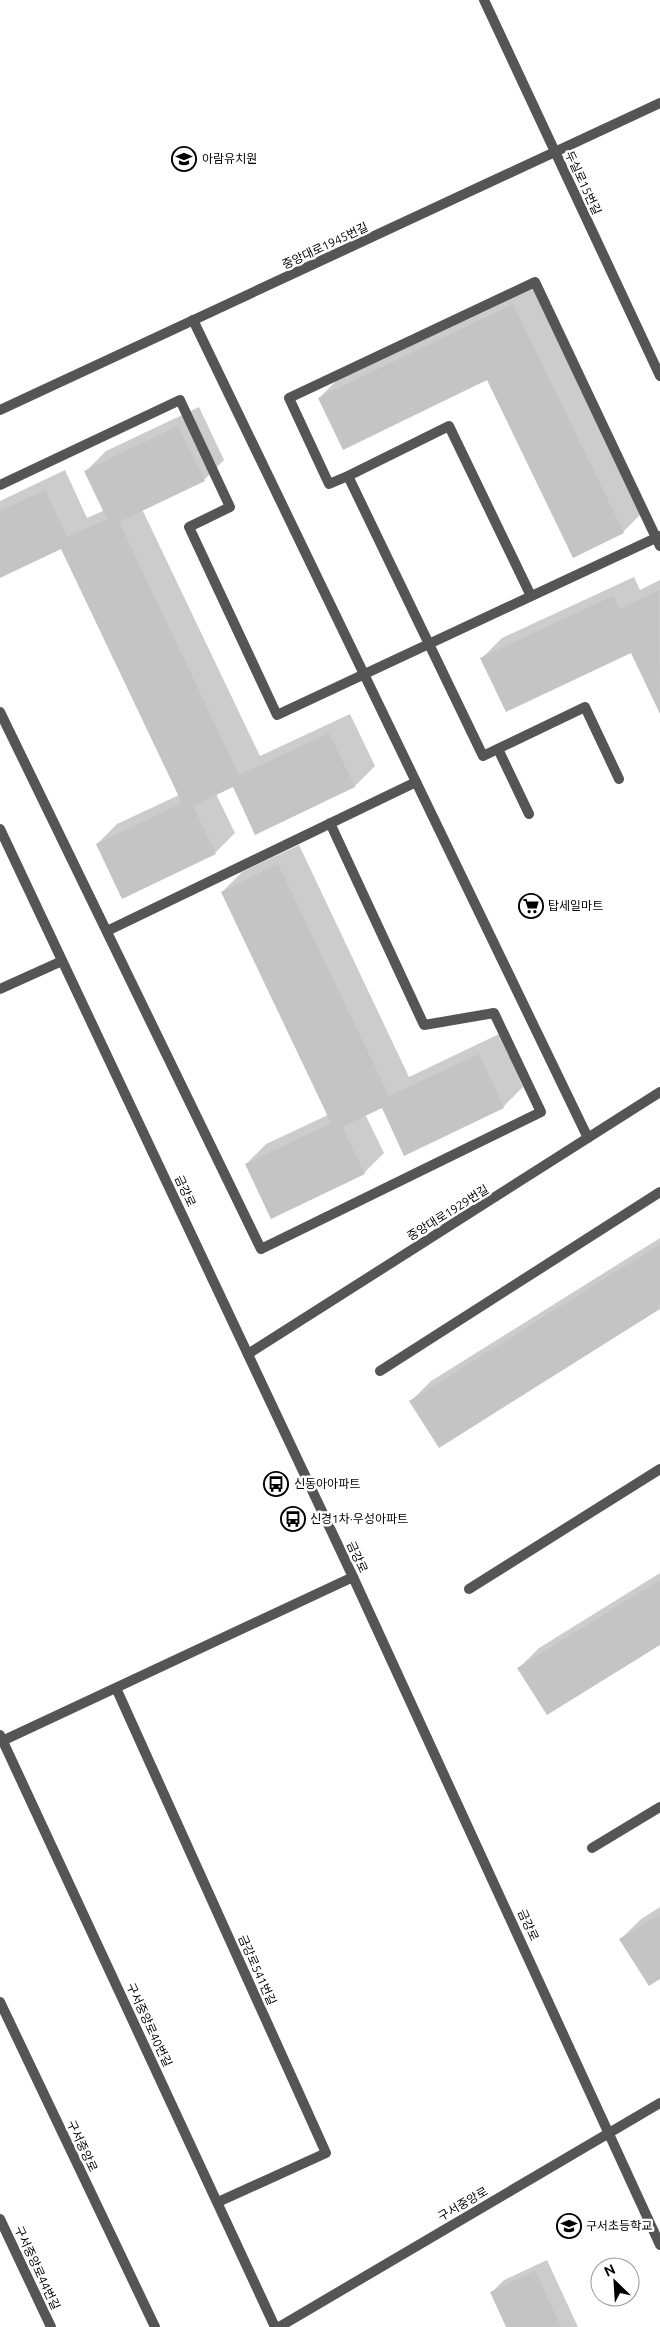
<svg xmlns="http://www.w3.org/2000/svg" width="660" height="2327" viewBox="0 0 660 2327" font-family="Ubuntu,'Noto Sans KR',sans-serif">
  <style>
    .shadow { fill: #0003 }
    .building { fill: #c4c4c4 }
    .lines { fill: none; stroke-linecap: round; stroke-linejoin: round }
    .service { stroke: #555; stroke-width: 10 }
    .minor { stroke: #555; stroke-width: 10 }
    .tertiary { stroke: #555; stroke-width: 10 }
    .labels { text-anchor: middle; stroke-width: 5; stroke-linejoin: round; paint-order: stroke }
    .poi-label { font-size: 12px; fill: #000; stroke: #fff; text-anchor: start }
    .street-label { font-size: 12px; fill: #000; stroke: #fff }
  </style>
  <rect width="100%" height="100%" fill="#fff"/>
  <path class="shadow" d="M534,285l109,227 -20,20 -136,-153 -168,19 20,-20z
    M199,407l25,53 -20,20 -62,29 118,247 90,-42 25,52 -20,20 -99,47 -22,-47 -18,8 19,39 -20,20 -118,-9 20,-20 62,-29 -117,-247 -62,29v-76l65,-31 22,48 18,-8 -19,-39 20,-20z
    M634,577l6,13 20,-10v131l-28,-60 -150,7 20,-20z
    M299,845l110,232 90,-43 24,53 -20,20 -121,-1 -17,8 19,39 -20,20 -118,-9 20,-20 62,-29 -106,-223 20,-20z
    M660,1238v70l-249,93 20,-20z
    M660,1573v71l-141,24 20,-20z
    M660,1907v71l-39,-39 20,-20z
    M547,2260l31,67h-71l-15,-35 12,-12z"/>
  <path class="building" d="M513,304l111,229 -51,25 -86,-178 -144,70 -25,-52z
    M178,426l27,55 -86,41 120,253 90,-42 26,54 -100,48 -22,-48 -40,19 23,48 -94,45 -26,-55 86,-41 -121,-254 -61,29v-67l45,-21 22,47 40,-18 -23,-48z
    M659,590l1,124 -29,-61 -125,59 -26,-54 133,-62 7,13z
    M278,864l111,232 90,-42 25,54 -100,48 -22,-48 -40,19 23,47 -94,45 -26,-55 86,-41 -110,-231z
    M660,1244v65l-221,139 -30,-47z
    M660,1580v65l-113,70 -30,-47z
    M660,1914v65l-11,7 -30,-47z
    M535,2271l26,56h-55l-16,-35z"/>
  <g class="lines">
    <path class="service" d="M348,476l-19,8 -40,-86 246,-116 125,264
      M0,485l180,-85 50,107 -41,20 88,188 383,-179
      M531,596l-82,-170 -101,50 135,280 102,-49 34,72
      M0,712l261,537 280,-137 -47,-99 -70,12 -94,-202
      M498,749l31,65
      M107,931l309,-149
      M380,1371l280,-179
      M469,1589l191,-120
      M116,1688l210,465 -108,49
      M592,1848l68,-41
      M0,2002l155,325"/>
    <path class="minor" d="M484,0l176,376
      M193,320l395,818
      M0,989l62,-28
      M248,1354l412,-262
      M0,1735l275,592
      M0,1742l353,-165
      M0,2219l51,108"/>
    <path class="tertiary" d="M0,410l660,-307
      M0,829l353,748 307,668
      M279,2327l381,-224"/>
  </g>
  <defs>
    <symbol id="school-ring" viewBox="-11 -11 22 22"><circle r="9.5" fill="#fff" stroke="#000" stroke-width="1.5"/><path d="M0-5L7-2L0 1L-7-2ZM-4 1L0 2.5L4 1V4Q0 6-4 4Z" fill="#000"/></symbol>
    <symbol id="supermarket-ring" viewBox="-11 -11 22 22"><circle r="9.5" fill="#fff" stroke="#000" stroke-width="1.5"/><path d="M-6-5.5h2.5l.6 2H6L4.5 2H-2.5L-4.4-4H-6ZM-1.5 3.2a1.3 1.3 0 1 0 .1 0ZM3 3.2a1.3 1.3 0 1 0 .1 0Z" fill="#000"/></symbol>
    <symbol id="bus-ring" viewBox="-11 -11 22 22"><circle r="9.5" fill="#fff" stroke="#000" stroke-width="1.5"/><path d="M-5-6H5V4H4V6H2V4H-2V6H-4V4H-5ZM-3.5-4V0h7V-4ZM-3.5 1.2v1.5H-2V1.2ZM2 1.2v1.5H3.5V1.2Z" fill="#000"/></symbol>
  </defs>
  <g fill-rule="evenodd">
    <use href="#school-ring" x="170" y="145" width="28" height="28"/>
    <use href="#supermarket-ring" x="517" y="892" width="28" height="28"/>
    <use href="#bus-ring" x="262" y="1470" width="28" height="28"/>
    <use href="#bus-ring" x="279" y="1505" width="28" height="28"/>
    <use href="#school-ring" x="555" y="2212" width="28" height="28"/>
  </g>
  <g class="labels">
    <g class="poi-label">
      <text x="202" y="163">아람유치원</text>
      <text x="548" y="910">탑세일마트</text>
      <text x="294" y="1488">신동아아파트</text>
      <text x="310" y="1523">신경1차·우성아파트</text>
      <text x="586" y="2230">구서초등학교</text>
    </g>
    <g class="street-label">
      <text transform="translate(583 183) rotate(65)" y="4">두실로15번길</text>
      <text transform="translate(325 246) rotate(-25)" y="4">중앙대로1945번길</text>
      <text transform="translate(185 1191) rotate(65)" y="4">금강로</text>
      <text transform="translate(448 1213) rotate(-32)" y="4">중앙대로1929번길</text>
      <text transform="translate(357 1557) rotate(65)" y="4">금강로</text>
      <text transform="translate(528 1925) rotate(65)" y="4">금강로</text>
      <text transform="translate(257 1970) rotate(66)" y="4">금강로541번길</text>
      <text transform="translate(149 2025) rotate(65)" y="4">구서중앙로40번길</text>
      <text transform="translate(82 2146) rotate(65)" y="4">구서중앙로</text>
      <text transform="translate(463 2204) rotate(-30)" y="4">구서중앙로</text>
      <text transform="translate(37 2268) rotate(65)" y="4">구서중앙로44번길</text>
    </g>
  </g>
  <g transform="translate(615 2282) rotate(335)"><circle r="24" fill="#ffffff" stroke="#999999"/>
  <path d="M0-4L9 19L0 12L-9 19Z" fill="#000000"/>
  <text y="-8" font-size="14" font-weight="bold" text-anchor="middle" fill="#000000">N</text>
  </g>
</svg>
